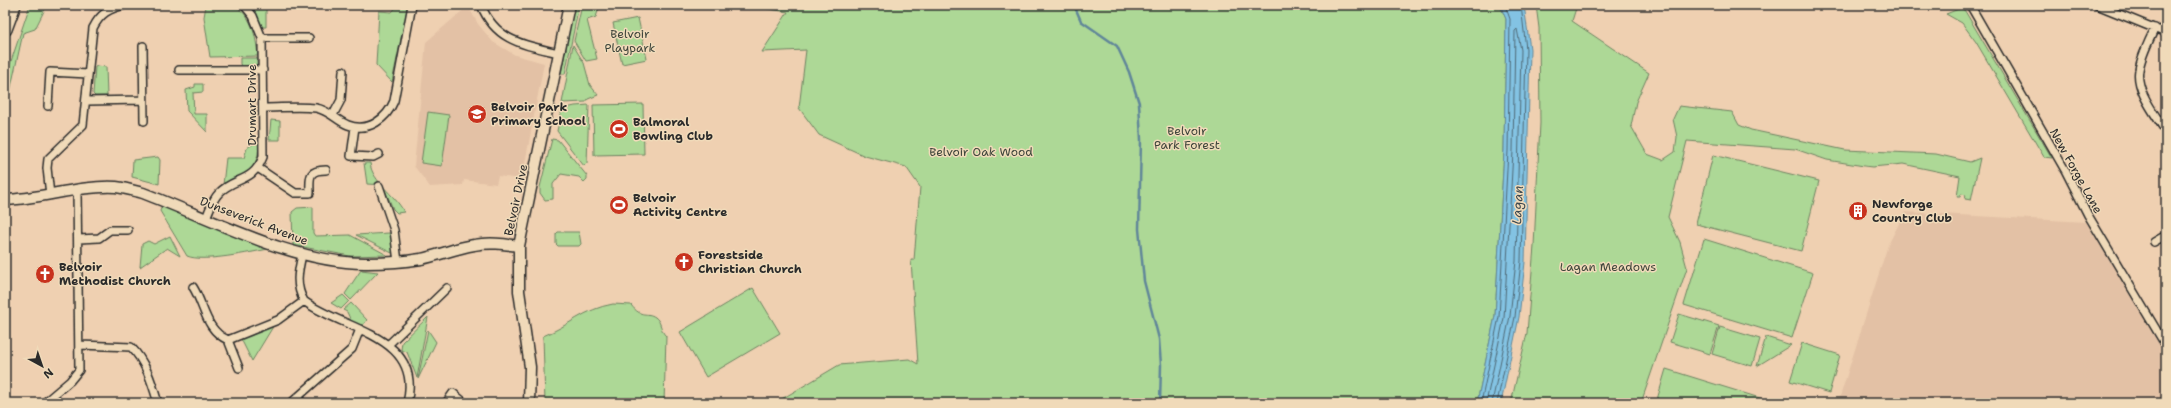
<svg xmlns="http://www.w3.org/2000/svg" width="2171" height="408" viewBox="0 0 2171 408" font-family="'Shantell Sans',sans-serif">
  <style>
    .built { fill: #e3c1a5 }
    .green { fill: #add896; stroke: #6c8260 }
    .water { fill: #83c3e3; stroke: #608699 }
    .lines { fill: none; stroke-linecap: round; stroke-linejoin: round }
    .shore { stroke: #4e6875; stroke-width: 1 }
    .stream { stroke: #608699; stroke-width: 2.5 }
    .street-casing { stroke: #2b2b2b; stroke-width: 10 }
    .secondary-casing { stroke: #2b2b2b; stroke-width: 13 }
    .highway-casing { stroke: #2b2b2b; stroke-width: 16 }
    .street { stroke: #f0dab9; stroke-width: 7 }
    .secondary { stroke: #f0dab9; stroke-width: 10 }
    .highway { stroke: #f0dab9; stroke-width: 13 }
    .labels { text-anchor: middle; stroke-width: 3; stroke-linejoin: round; paint-order: stroke }
    .park-label { font-size: 12px; fill: #3e453b; stroke: #f0dab9 }
    .street-label { font-size: 12px; fill: #2b2b2b; stroke: #f0dab9 }
    .poi-label { font-size: 12px; font-weight: bold; fill: #2b2b2b; stroke: #f0dab9; text-anchor: start }
    .water-label { font-size: 13px; font-style: italic; fill: #3d4950; stroke: #f0dab9 }
  </style>
  <rect width="100%" height="100%" fill="#efd0b1"/>
  <filter id="ink" filterUnits="userSpaceOnUse"><feTurbulence type="fractalNoise" baseFrequency=".025" numOctaves="2"/><feDisplacementMap in="SourceGraphic" scale="8" xChannelSelector="R" yChannelSelector="G"/><feConvolveMatrix kernelMatrix="1 2 1 2 8 2 1 2 1" color-interpolation-filters="sRGB"/></filter>
  <g filter="url(#ink)">
    <path class="built" d="M468,6l10,18 15,18 22,13 29,8 -22,116 -24,-3 -2,8 -32,-4 -1,5 -33,2 -16,-21 12,-124z
      M1905,212l181,10 80,134v47h-328l50,-158z"/>
    <path class="green" d="M30,5h17l-12,24 -12,4 -18,81v-35z
      M206,5c8,0 19,-2 26,0 20,8 24,32 26,51l-48,1 -6,-40z
      M398,5h10l-16,77 -16,-17 3,-54 13,1z
      M574,5h5l-14,69h-4z
      M582,5h18l-4,12 -9,3 10,39 -11,2 -12,-20z
      M744,5h756l6,14 -2,131 -8,149 -1,17 -18,87h-702l64,-38 70,-6 9,5 -7,-104h3l6,-73 -14,-20 -41,-11 -46,-21 -20,-27 7,-58 -44,2 26,-40z
      M1536,5h41l-5,16 77,52 -13,29 -5,24 16,28 16,6 12,-8 2,-15 -4,-18 6,-13 53,6 7,13 12,5 94,20 91,4 34,8 10,-4 -9,42 -6,-1 1,-4 -5,-1 -1,3h-3l3,-21 -57,-12 -31,3 -8,-1 -37,-6 -32,-11 -108,-8 -19,76 12,25 7,26 -46,135h-130l16,-70 7,-87 6,-123 -1,-95z
      M255,6h10l1,2v19h-4l-8,-15z
      M1961,8l4,3 87,147 -8,-1 -68,-115 -14,-19 -16,-9z
      M638,18l9,41 -25,5 -9,-41z
      M573,45l11,18 6,22 8,10 -10,4 -2,3 -24,1z
      M257,58v7l-4,3 -12,-2 -1,-2v-6z
      M97,66l9,1 1,29h-12l-2,-2 2,-27z
      M195,84h8v8l-10,1 1,21h13v18l-20,-21 -1,-21 9,-3z
      M643,104l1,50 -50,1 -1,-50z
      M589,105l-2,58 -3,3 -27,-35 5,-22 13,-3z
      M428,112l21,3 -7,51 -21,-3z
      M271,120l9,1v19h-11z
      M552,139l6,1 29,36v3l-3,3 -5,-5 -18,-3 -8,10v15l-8,1 -5,-7v-6z
      M254,143l5,1c-1,28 -14,30 -36,41l3,-27h18l3,-10z
      M1713,155l106,26 -18,70 -105,-27z
      M158,157l2,3 -1,24 -27,-7 1,-17z
      M364,163h6c2,19 25,31 34,49l-7,1 -4,-4 -10,-24 -16,-1z
      M162,206l107,43c-18,3 -66,14 -82,7l-27,-45z
      M313,207v26l2,3 35,-1 37,20 -37,1 -57,-11 -1,-33 5,-4z
      M558,232h21l2,12 -2,2h-21l-2,-2v-10z
      M389,233l3,2 2,14 -2,4 -36,-18z
      M170,236l10,20 -13,-8 -27,19 2,-23 6,-3 6,3z
      M1704,239l109,34 -21,65 -108,-33z
      M361,270l17,2 -27,28 -6,-6z
      M753,288l27,45 -74,44 -26,-45z
      M343,295l6,6 -8,8 -10,-6z
      M351,303l16,17 -5,6 -11,-5 -4,-9 -4,-2z
      M613,304l18,1c11,14 15,6 24,12 7,5 5,14 11,19l-2,67h-119l-2,-67c26,-10 41,-27 70,-32z
      M1679,314l40,12 -9,28 -40,-12z
      M428,317l-11,61 -10,-26 -6,-2 1,-8z
      M274,325l-22,36 -11,-22z
      M1720,327l40,12 -8,27 -40,-12z
      M428,330l8,12 -18,37z
      M1766,337l25,8 -34,21z
      M1802,343l38,12 -11,38 -39,-12z
      M1666,369l110,34h-120z"/>
    <path class="water" d="M1500,5h24l6,44 -5,213 -6,55 -18,86h-24l18,-87 1,-17 8,-149 2,-131z"/>
    <g class="lines">
      <path class="shore" d="M1481,403l18,-86 1,-18 8,-148 2,-132 -5,-14
        M1486,403l18,-85 1,-18 8,-149 2,-120 2,-2 4,21 -5,211 -6,55 -18,87
        M1497,403l18,-86 6,-56 5,-212 -5,-44"/>
      <path class="stream" d="M1074,5l7,16 36,25 12,26 10,31 2,37 -2,89 5,52 15,58 2,26 -1,38"/>
      <defs>
        <path id="street" d="M481,5c15,37 44,40 78,48
          M1970,5l95,165 23,45 78,131
          M2097,5l69,28
          M2155,28c-6,13 -14,28 -16,42 -4,20 17,45 27,62
          M262,38h47
          M143,46l1,75
          M179,70h84
          M87,101l56,-1
          M48,106l2,-34 38,2
          M264,108c17,0 35,-2 52,0 13,2 21,13 32,17 21,8 39,-7 46,-24l18,-96
          M333,115l8,-15 2,-29
          M355,127l-4,29 22,1 6,-3
          M258,168l37,25h15c0,-15 -3,-23 16,-23
          M379,186l15,44 4,32
          M50,195l-3,-27 1,-9 35,-34 10,-97c7,-14 16,-20 32,-23
          M206,218c4,-9 6,-18 13,-25 15,-16 34,-10 44,-36l-1,-119 -9,-22 -9,-11
          M79,239l20,-1 11,-8h18
          M2154,242l12,-7
          M302,255c-4,17 -7,30 2,46 38,29 120,34 103,102
          M193,287c12,19 12,43 35,53l50,-20 26,-19
          M228,340l11,28
          M389,344l58,-56
          M80,345l51,2c15,15 21,36 27,56
          M44,403l26,-22 9,-11 -2,-180
          M291,403l61,-54 8,-20
          M446,403l7,-10 12,10"/>
        <path id="secondary" d="M5,200c37,-1 74,-15 111,-13 9,1 18,4 27,6 69,26 151,71 224,70 18,0 36,-1 54,-4 18,-4 35,-11 53,-14 15,-3 30,-1 45,1
          M529,403l1,-36 -11,-76v-45l50,-241"/>
        <path id="highway" d="M5,29l9,-24"/>
      </defs>
      <use href="#street" class="street-casing"/>
      <use href="#secondary" class="secondary-casing"/>
      <use href="#highway" class="highway-casing"/>
      <use href="#street" class="street"/>
      <use href="#secondary" class="secondary"/>
      <use href="#highway" class="highway"/>
    </g>
  </g>
  <defs>
    <symbol id="school-disc" viewBox="-11 -11 22 22"><circle r="9.5" fill="#c8321e" stroke="#f0dab9"/><path d="M0-5L7-2L0 1L-7-2ZM-4 1L0 2.5L4 1V4Q0 6-4 4Z" fill="#fff"/></symbol>
    <symbol id="stadium-disc" viewBox="-11 -11 22 22"><circle r="9.5" fill="#c8321e" stroke="#f0dab9"/><path d="M0-5a6.5 5 0 1 0 0 10a6.5 5 0 1 0 0-10ZM-3.5-1.8h7v3.6h-7Z" fill="#fff"/></symbol>
    <symbol id="building-disc" viewBox="-11 -11 22 22"><circle r="9.5" fill="#c8321e" stroke="#f0dab9"/><path d="M-4-6H4V6H1V3H-1V6H-4ZM-2.5-4.3h1.7v1.8h-1.7ZM.8-4.3h1.7v1.8H.8ZM-2.5-1h1.7V.8h-1.7ZM.8-1h1.7V.8H.8Z" fill="#fff"/></symbol>
    <symbol id="church-disc" viewBox="-11 -11 22 22"><circle r="9.5" fill="#c8321e" stroke="#f0dab9"/><path d="M-1.2-6h2.4v3.5h3.3v2.4h-3.3V6h-2.4V-.1h-3.3v-2.4h3.3Z" fill="#fff"/></symbol>
  </defs>
  <g fill-rule="evenodd">
    <use href="#school-disc" x="466" y="103" width="22" height="22"/>
    <use href="#stadium-disc" x="608" y="118" width="22" height="22"/>
    <use href="#stadium-disc" x="608" y="194" width="22" height="22"/>
    <use href="#building-disc" x="1847" y="200" width="22" height="22"/>
    <use href="#church-disc" x="673" y="251" width="22" height="22"/>
    <use href="#church-disc" x="34" y="263" width="22" height="22"/>
  </g>
  <g class="labels">
    <g class="park-label">
      <text x="630" y="38">Belvoir<tspan x="630" dy="14">Playpark</tspan></text>
      <text x="1187" y="135">Belvoir<tspan x="1187" dy="14">Park Forest</tspan></text>
      <text x="981" y="156">Belvoir Oak Wood</text>
      <text x="1608" y="271">Lagan Meadows</text>
    </g>
    <g class="street-label">
      <text transform="translate(252 105) rotate(-90)" y="4">Drumart Drive</text>
      <text transform="translate(2076 171) rotate(61)" y="4">New Forge Lane</text>
      <text transform="translate(516 200) rotate(-78)" y="4">Belvoir Drive</text>
      <text transform="translate(254 221) rotate(21)" y="4">Dunseverick Avenue</text>
    </g>
    <g class="poi-label">
      <text x="491" y="111">Belvoir Park<tspan x="491" dy="14">Primary School</tspan></text>
      <text x="633" y="126">Balmoral<tspan x="633" dy="14">Bowling Club</tspan></text>
      <text x="633" y="202">Belvoir<tspan x="633" dy="14">Activity Centre</tspan></text>
      <text x="1872" y="208">Newforge<tspan x="1872" dy="14">Country Club</tspan></text>
      <text x="698" y="259">Forestside<tspan x="698" dy="14">Christian Church</tspan></text>
      <text x="59" y="271">Belvoir<tspan x="59" dy="14">Methodist Church</tspan></text>
    </g>
    <g class="water-label">
      <text transform="translate(1517 205) rotate(-87)" y="5">Lagan</text>
    </g>
  </g>
  <rect width="2171" height="408" fill="none" stroke="#f0dab9" stroke-width="20"/>
  <rect x="10" y="10" width="2151" height="388" fill="none" stroke="#2b2b2b" stroke-width="1.5" filter="url(#ink)"/>
  <g transform="translate(42 366) rotate(140)" stroke="#f0dab9" stroke-width="3" paint-order="stroke">
  <path d="M0-3L7 15L0 10L-7 15Z" fill="#2b2b2b"/>
  <text y="-6" font-size="11" font-weight="bold" text-anchor="middle" fill="#2b2b2b">N</text>
  </g>
</svg>
